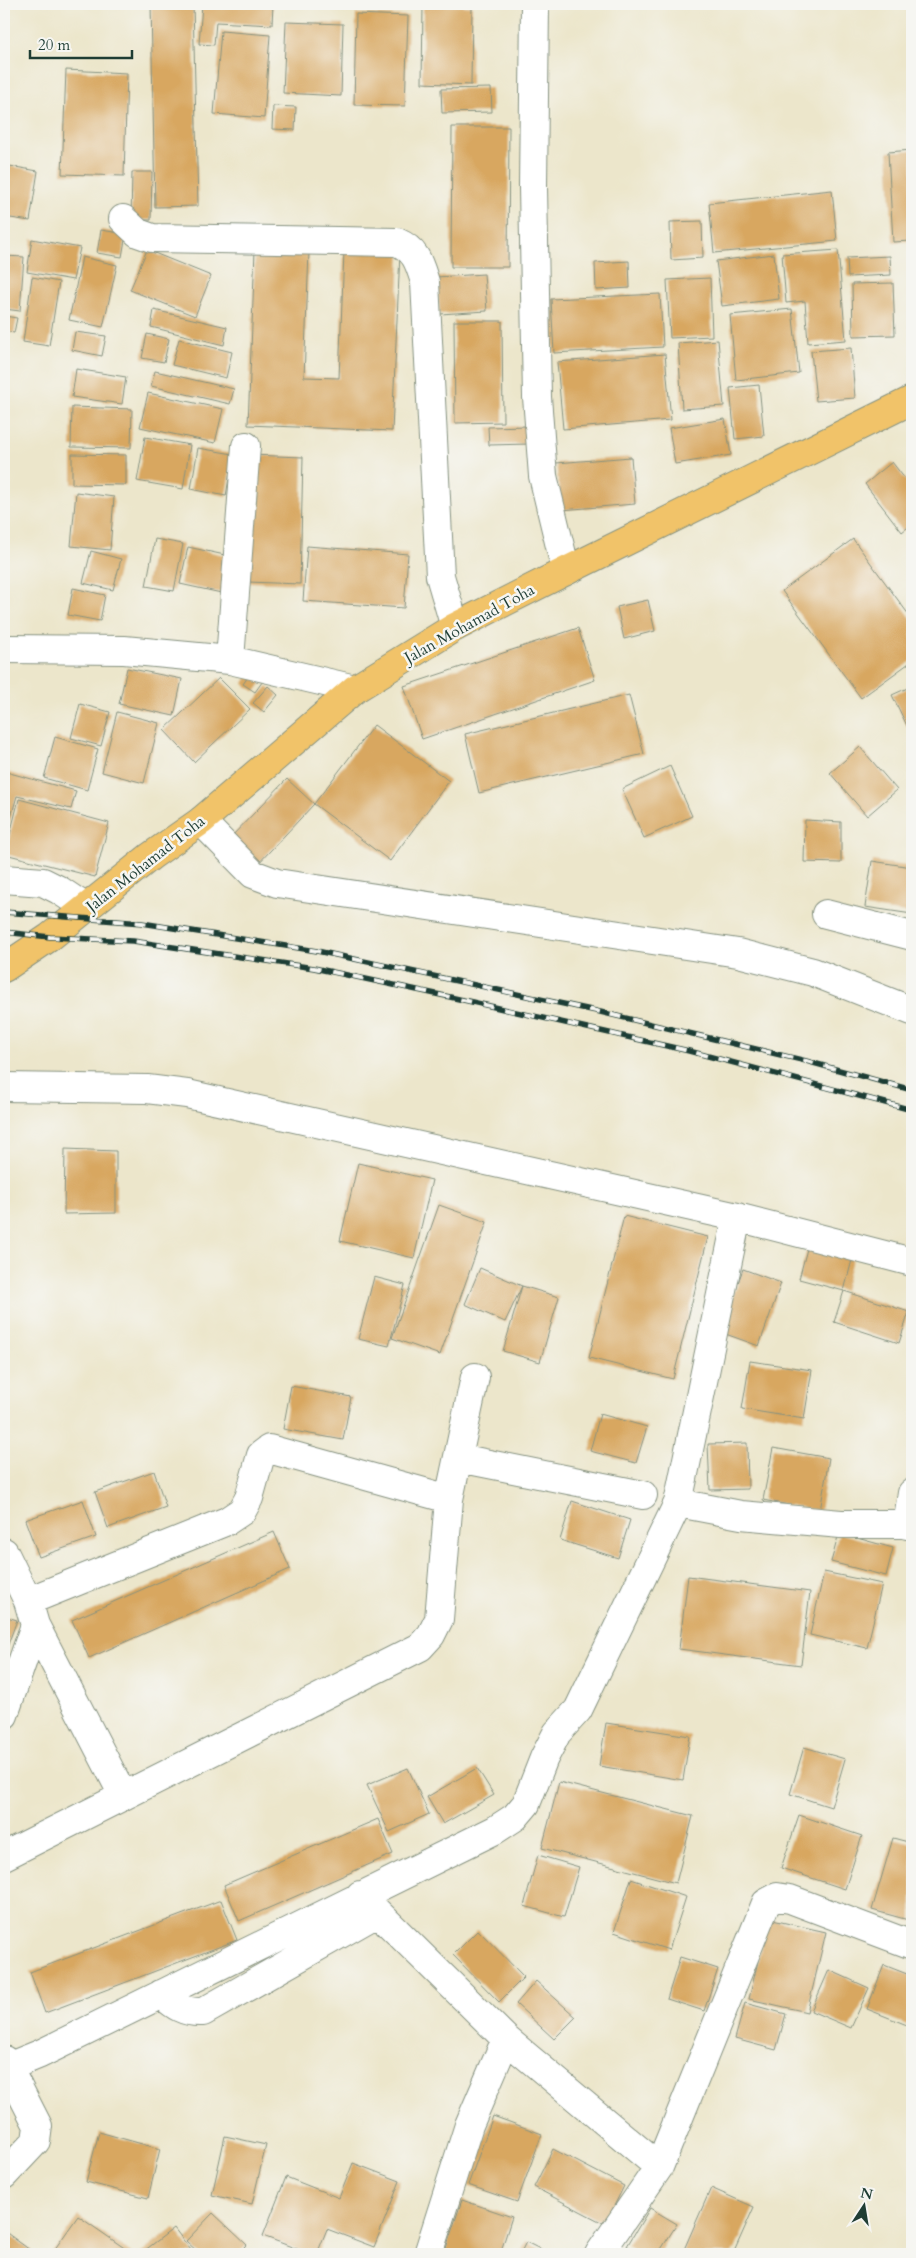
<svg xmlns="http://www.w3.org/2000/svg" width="916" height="2258" viewBox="0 0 916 2258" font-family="Cardo,serif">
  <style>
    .building { fill: #d8a760 }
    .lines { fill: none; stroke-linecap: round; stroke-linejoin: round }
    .minor-casing { stroke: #869280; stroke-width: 30 }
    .primary-casing { stroke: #869280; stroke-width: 30 }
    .minor { stroke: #fff; stroke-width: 28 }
    .primary { stroke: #f1c369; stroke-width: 28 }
    .rail-casing { stroke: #1f3d34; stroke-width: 5.5 }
    .rail { stroke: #f6f6f2; stroke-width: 4; stroke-dasharray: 11; stroke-linecap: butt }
    .labels { text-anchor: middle; stroke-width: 5; stroke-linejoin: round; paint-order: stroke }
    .street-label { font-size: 16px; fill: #1f3d34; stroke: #f6f6f2 }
  </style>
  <rect width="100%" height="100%" fill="#f6f6f2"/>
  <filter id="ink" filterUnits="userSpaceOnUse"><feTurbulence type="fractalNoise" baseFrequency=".02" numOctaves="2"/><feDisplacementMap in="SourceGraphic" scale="10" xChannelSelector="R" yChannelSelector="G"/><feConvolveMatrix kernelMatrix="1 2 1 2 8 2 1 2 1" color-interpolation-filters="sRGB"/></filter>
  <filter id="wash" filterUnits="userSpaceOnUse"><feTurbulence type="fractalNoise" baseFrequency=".0096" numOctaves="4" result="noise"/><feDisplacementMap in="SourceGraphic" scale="20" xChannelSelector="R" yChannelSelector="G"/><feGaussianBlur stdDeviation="1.12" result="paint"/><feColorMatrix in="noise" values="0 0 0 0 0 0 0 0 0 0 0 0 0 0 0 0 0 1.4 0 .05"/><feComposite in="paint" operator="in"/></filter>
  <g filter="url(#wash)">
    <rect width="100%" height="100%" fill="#ece6cb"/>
    <g id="blocks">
      <path class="building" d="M151,4h42l5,202 -43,1z
        M202,4h71l-1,21 -56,-3 -2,23 -15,-1z
        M423,5l49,1 -1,79 -49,-2z
        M356,14l52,2 -3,90 -51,-1z
        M286,22l57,2 -2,72 -58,-3z
        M221,31l49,4 -6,83 -50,-4z
        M66,70l61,3 -3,103 -62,-2z
        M491,88l1,24 -50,1 -1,-24z
        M273,106l23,1 -1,23 -23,-1z
        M452,127h57l-1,140h-57z
        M912,150v91l-19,1 -5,-90z
        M4,165l34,6 -8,50 -26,-4z
        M132,172h20l-1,48h-20z
        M832,190l5,51 -123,12 -5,-50z
        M702,221l1,37 -32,2 -1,-38z
        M101,230l25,4 -4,23 -25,-4z
        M32,239l48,9 -7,32 -46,-8z
        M147,250l64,26 -16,40 -65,-26z
        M255,250l54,2 -5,125 35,1 5,-127 56,2 -8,178 -144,-6z
        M838,250l8,90 -38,3 -3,-42 -19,2 -4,-49z
        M774,254l5,45 -57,7 -6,-45z
        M4,256l20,1 -4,54 -16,-2z
        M890,256l1,19 -43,2 -1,-19z
        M82,257l35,8 -14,62 -34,-7z
        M629,261l1,27 -34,2 -1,-27z
        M484,274l3,37 -47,3 -4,-37z
        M32,277l27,5 -10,64 -26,-4z
        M710,278l2,58 -42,2 -3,-58z
        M893,283l2,52 -42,1 -1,-52z
        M660,294l3,53 -109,6 -3,-54z
        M792,309l7,64 -63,7 -6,-65z
        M154,310l73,17 -3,18 -73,-18z
        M4,316l13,2 -3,15 -10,-2z
        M454,321h48l1,101 -48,1z
        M75,332l31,4 -4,20 -30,-6z
        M147,334l22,5 -5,23 -22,-4z
        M179,339l53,13 -6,26 -54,-13z
        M718,340l6,66 -42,3 -4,-66z
        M851,348l4,50 -39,3 -5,-50z
        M665,354l6,66 -108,9 -6,-67z
        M76,369l50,8 -4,27 -50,-7z
        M155,371l79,18 -4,15 -79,-18z
        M759,385l5,51 -29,3 -5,-51z
        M148,393l75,16 -8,34 -75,-16z
        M72,407l60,2 -1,39 -60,-1z
        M725,419l6,36 -56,9 -6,-36z
        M528,426l1,18 -40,1 -1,-18z
        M145,437l45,8 -7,44 -46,-8z
        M198,448l35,6 -7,42 -35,-7z
        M72,454l54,1v30l-54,-1z
        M250,455l53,2 -3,127 -52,-2z
        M631,457l4,47 -74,6 -5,-47z
        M892,462l20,26v36l-10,8 -37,-48z
        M76,492l38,5 -4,53 -39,-4z
        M155,539l28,5 -9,47 -28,-5z
        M853,539l59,80v42l-51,37 -79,-107z
        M307,546l101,8 -4,54 -101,-7z
        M188,547l46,10 -8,37 -46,-10z
        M91,551l30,8 -8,31 -30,-7z
        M73,588l32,7 -5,26 -32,-6z
        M648,600l7,31 -31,8 -7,-32z
        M578,628l17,52 -173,59 -18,-53z
        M127,668l55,11 -8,37 -55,-12z
        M253,670l12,8 -10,14 -12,-8z
        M219,678l31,31 -56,53 -30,-32z
        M268,686l10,9 -14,17 -11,-9z
        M912,686v50l-20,-41z
        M629,695l15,59 -165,39 -14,-59z
        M80,704l30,8 -9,34 -30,-8z
        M117,712l42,11 -15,60 -42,-11z
        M374,725l75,56 -59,80 -76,-57z
        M55,737l43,12 -11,41 -43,-12z
        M860,747l37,43 -30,26 -37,-43z
        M670,766l22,50 -48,22 -22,-49z
        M6,772l70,19 -5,18 -54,-13 -8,28 -5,-1v-41z
        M287,779l27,25 -58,62 -28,-26z
        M19,799l90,24 -14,54 -90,-23z
        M805,820l36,2v41l-37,-1z
        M872,861l40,6v47l-47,-7z
        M65,1149l51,2v62l-52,1z
        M358,1163l74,17 -18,78 -74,-17z
        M439,1205l48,17 -47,133 -48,-17z
        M624,1216l84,21 -35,142 -84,-21z
        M808,1245l45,11 -9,35 -45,-12z
        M480,1268l42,18 37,11 -19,65 -37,-11 19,-65 -17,36 -40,-18z
        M743,1269l38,14 -22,63 -39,-14z
        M374,1277l31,8 -16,61 -31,-7z
        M844,1291l65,21 -10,31 -65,-21z
        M750,1361l62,9 -8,49 -62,-10z
        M291,1386l60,11 -8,43 -60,-11z
        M600,1414l47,13 -11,36 -46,-12z
        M747,1443l1,46 -38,1 -2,-46z
        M773,1448l56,10 -9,53 -57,-11z
        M154,1471l12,36 -58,21 -13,-36z
        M83,1500l13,37 -57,20 -14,-37z
        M572,1501l58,19 -12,38 -58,-18z
        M274,1532l16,37 -201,89 -17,-38z
        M839,1533l54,15 -7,28 -55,-14z
        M824,1572l58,12 -15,64 -57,-13z
        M688,1576l122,16 -9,73 -122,-16z
        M4,1616l13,4 -13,35z
        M606,1723l84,13 -7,44 -84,-14z
        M804,1747l41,12 -14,48 -41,-13z
        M408,1768l21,46 -40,18 -22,-47z
        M477,1768l17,27 -51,29 -16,-27z
        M559,1782l134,34 -17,67 -134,-35z
        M799,1815l63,21 -17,53 -64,-21z
        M378,1819l15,35 -154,67 -15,-36z
        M893,1838l19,5v78l-40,-11z
        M538,1855l41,12 -15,50 -40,-11z
        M631,1879l55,18 -17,53 -55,-18z
        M221,1900l16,40 -192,73 -15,-41z
        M768,1919l58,13 -19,80 -58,-13z
        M478,1930l46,47 -25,25 -46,-47z
        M680,1957l38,12 -14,42 -37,-12z
        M884,1965l28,11v51l-45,-18z
        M829,1970l40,18 -18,40 -40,-17z
        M536,1981l40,36 -22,22 -38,-35z
        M745,2003l41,11 -10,36 -41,-11z
        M493,2116l49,18 -25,68 -49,-17z
        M99,2132l61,17 -12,49 -62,-16z
        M225,2136l41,9 -14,59 -40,-9z
        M553,2149l71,37 -19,38 -71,-37z
        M353,2163l47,18 -26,66 -47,-18 -10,25h-7l-47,-18 23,-59 53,21z
        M711,2188l43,19 -21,47h-51z
        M462,2200l50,17 -12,37h-56z
        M650,2208l27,16 -19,30h-17l-14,-8z
        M213,2213l34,32 -9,9h-38l-14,-13z
        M78,2216l55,38 -81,-1z
        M174,2228l20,26h-54z
        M4,2231l26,19 5,4h-31z
        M526,2242l24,12h-30z"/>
    </g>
  </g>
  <g filter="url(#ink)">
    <use href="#blocks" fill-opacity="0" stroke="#869280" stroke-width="1"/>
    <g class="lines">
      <defs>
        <path id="minor" d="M535,4l-2,183 4,210 6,79 23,95
          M123,219l15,14 14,5 245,4c19,8 22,21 28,40l15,294 15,51
          M4,649l120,1 106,10 125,29
          M230,660l16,-214
          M201,821l52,53 24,9 461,70 75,19 99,39
          M4,879l39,3 16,8 27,18
          M826,914l86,22
          M4,1087l143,2 40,5 550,123 175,45
          M459,1458l184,37
          M678,1503l63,12 100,9h71
          M907,1525l5,-32
          M4,1552l24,49 7,24 88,170
          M28,1601l199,-80 15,-10 7,-13 12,-43 8,-6 180,50
          M4,1715l31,-90
          M4,1856l416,-209 11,-12 8,-16 10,-120 26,-122
          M360,1895l146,144 153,128
          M161,1994c14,12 23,19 42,18l174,-99
          M4,2060l4,7 32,-13 455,-224 20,-13 11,-13 18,-46 13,-25 21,-23 100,-207 59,-286
          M4,2175l32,-34 2,-15 -30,-59
          M428,2254l41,-129 37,-86
          M599,2254l60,-87 107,-264 11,-6 13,2 122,46"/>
        <path id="primary" d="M4,968l46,-31 101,-81 50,-35 154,-132 100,-62 111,-56 346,-171"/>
      </defs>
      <use href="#minor" class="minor-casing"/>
      <use href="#primary" class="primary-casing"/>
      <use href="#minor" class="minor"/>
      <use href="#primary" class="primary"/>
      <defs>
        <path id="rail" d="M4,912l138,11 175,28 279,60 210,50 106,29
          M4,932l46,5 83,4 181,27 136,29 239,54 223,59"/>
      </defs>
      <use href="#rail" class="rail-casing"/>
      <use href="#rail" class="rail"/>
    </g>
  </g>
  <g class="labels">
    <g class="street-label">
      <text transform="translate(469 623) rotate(-29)" y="6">Jalan Mohamad Toha</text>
      <text transform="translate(145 863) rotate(-38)" y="6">Jalan Mohamad Toha</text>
    </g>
  </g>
  <rect width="916" height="2258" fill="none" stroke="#f6f6f2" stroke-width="20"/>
  <g transform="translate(864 2206) rotate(12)" stroke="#f6f6f2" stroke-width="4" paint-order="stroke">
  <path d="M0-4L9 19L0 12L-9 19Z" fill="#1f3d34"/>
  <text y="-8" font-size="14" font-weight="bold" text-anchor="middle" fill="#1f3d34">N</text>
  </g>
  <path d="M30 50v8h102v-8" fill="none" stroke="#1f3d34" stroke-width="2.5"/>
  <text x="38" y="50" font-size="15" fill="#1f3d34" stroke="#f6f6f2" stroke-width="4" paint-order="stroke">20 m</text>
</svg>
